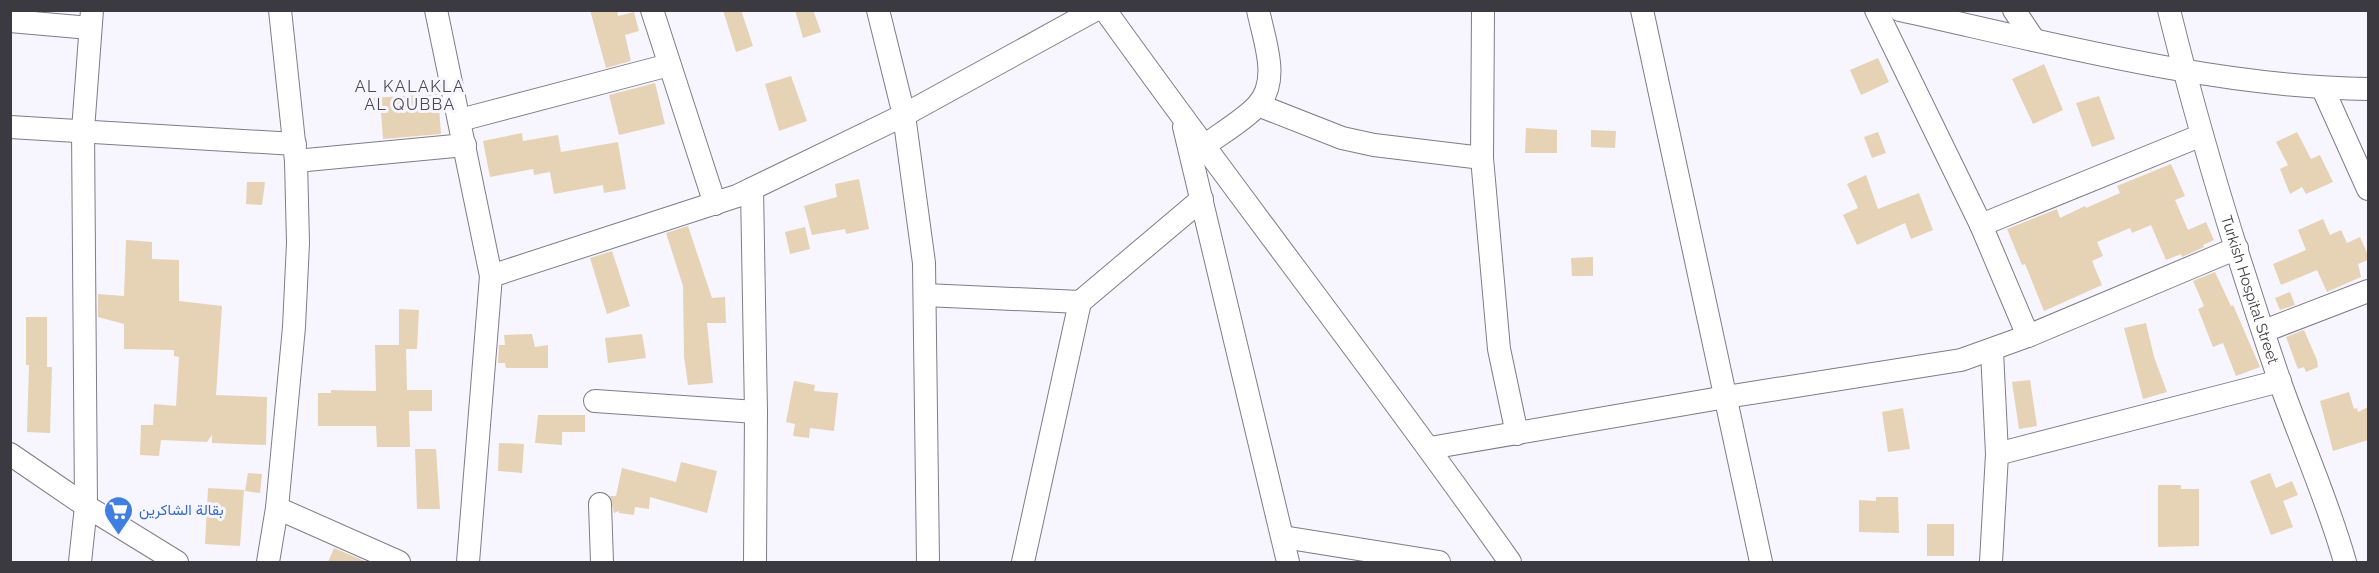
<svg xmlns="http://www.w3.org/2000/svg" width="2379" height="573" viewBox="0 0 2379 573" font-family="Raleway,Vazirmatn,sans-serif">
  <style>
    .building { fill: #e6d3b5 }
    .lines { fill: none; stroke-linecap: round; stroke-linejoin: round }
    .minor-casing { stroke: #7f7c8a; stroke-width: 24 }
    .minor { stroke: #fff; stroke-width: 22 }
    .labels { text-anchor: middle; stroke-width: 6; stroke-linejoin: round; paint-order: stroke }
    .street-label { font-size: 15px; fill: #3b3a40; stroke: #f7f5fe }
    .shop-label { font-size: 15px; fill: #366cbe; stroke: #f7f5fe; text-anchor: start }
    .neighbourhood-label { font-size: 16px; letter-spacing: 1.5px; fill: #4a4854; stroke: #f7f5fe }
  </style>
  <rect width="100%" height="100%" fill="#f7f5fe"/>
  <path class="building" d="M590,10h27l1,6 16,-4 5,19 -14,4 6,26 -25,7z
    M723,10h18l12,36 -17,6z
    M795,10h18l8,22 -18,6z
    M1878,58l11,24 -28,13 -11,-25z
    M2044,64l19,46 -30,14 -21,-45z
    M791,76l16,45 -28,10 -14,-47z
    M655,83l10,41 -46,11 -10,-40z
    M438,94l3,40 -58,5 -2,-26h-9l-2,-15z
    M2099,96l16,43 -23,8 -16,-44z
    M1526,128l31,2v23h-32z
    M1591,130l25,1 -1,17 -24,-1z
    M1878,132l8,21 -14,5 -8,-21z
    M2297,132l14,27 9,-4 13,27 -27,12 -4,-7 -12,7 -10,-25 8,-4 -12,-23z
    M522,133l1,8 35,-6 3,17 57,-10 8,47 -22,4 -1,-8 -49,9 -4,-22 -16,3 -1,-6 -43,8 -7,-36z
    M2171,164l14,32 -10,4 13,30 18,-8 8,18 -11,5 1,2 -22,10 -1,-3 -15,6 -15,-35 -19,8 -2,-5 -33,14 6,14 -11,5 10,24 -58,26 -19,-47 -3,1 -15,-36 50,-20 3,9 25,-12 1,2 34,-15 -3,-7z
    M1866,175l12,34 41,-16 14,37 -22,9 -6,-16 -48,22 -14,-30 15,-7 -11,-24z
    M859,179l10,50 -23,5 -1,-5 -33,6 -8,-29 33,-9 -2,-13z
    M247,182h18l-3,23 -16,-1z
    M2323,219l7,16 11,-5 6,13 13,-6 8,18v5l-10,4 3,13 -34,15 -10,-22 -36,15 -8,-21 33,-14 -8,-20z
    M688,226l24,72 13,-1 1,26h-19l6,60 -25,2 -4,-29 -1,-70 -17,-53z
    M805,227l5,22 -20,5 -5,-22z
    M126,240l26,2v17l27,1v41l43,5 -6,89 51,2 -1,48 -54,-2v-8l-5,7 -46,-2 -2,16 -19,-1 1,-30h12l1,-21 22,2 3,-49 -5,-1v-6l-50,-1v-25l-26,-7v-23l26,2z
    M612,251l18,55 -23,8 -17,-56z
    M1593,257v19h-21l-1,-18z
    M2215,272l16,34 2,-1 27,62 -24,9 -13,-33 -10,4 -15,-38 6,-3 -11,-25z
    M2290,292l5,13 -15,5 -5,-12z
    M399,309l20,1 -2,39h-11l1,41h25v21h-23l1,36h-33l-1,-21h-58v-33h13v-3l45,1 -1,-46h24z
    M26,317h21v50h5l-2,66 -23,-1 2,-67h-3z
    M2146,323l8,34 13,35 -24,7 -19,-71z
    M2304,330l13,30 1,7 -12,5 -2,-5 -6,2 -12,-32z
    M532,334l3,13 13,-2v23h-42l-1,-5h-7l1,-18h6l-1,-10z
    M642,334l4,24 -38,5 -3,-25z
    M2030,380l7,46 -18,3 -7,-47z
    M794,381l21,4 -1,6 24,2 -4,38 -24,-3 -1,10 -16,-2 2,-12 -9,-2z
    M2349,392l5,17 3,-1 1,4 10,-5v33l-35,11 -13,-50z
    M1903,408l7,41 -22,3 -6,-40z
    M538,415h47v17h-23v13l-27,-2z
    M499,443l25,1 -2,29 -24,-2z
    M415,449h21l4,60h-23z
    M681,462l36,9 -10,42 -57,-16 -1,12 -14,-2 -1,8 -15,-2v-2l-5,2 -4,-17h6l6,-28 54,14z
    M248,473l14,1 -2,19 -15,-2z
    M2270,473l6,15 16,-7 6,14 -15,6 10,26 -22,8 -21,-54z
    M2158,485h23v4h18v57l-41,1z
    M208,488l36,2 -4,56 -35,-2z
    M1876,497h22l1,36 -40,-1v-32l17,1z
    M1927,524h27v32h-27z
    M334,548l33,14h-39z"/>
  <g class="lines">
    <defs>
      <g id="minor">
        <path d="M436,10l55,266 -23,286"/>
        <path d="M652,10l63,194"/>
        <path d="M878,10l26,105 20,148 4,299"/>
        <path d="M1105,10c133,186 274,366 405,552"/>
        <path d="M1483,10l-1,148 17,191 18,85"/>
        <path d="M1642,10l119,552"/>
        <path d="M1876,10l105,215 47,111"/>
        <path d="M1900,10c150,33 315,77 468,79"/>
        <path d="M2014,10l20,30"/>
        <path id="s1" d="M2169,10c31,126 69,250 111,372 21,60 48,119 65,180"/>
        <path d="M10,21l80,7"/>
        <path d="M2323,89l45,100"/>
        <path d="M1258,105l84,33 32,7 108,13"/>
        <path d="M460,120l209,-55"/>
        <path d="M10,127l285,17"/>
        <path d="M1184,127l104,435"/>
        <path d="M1204,146c16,-12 40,-26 53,-40 24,-25 7,-66 1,-96"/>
        <path d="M296,161l169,-16"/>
        <path d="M752,189l4,223 -1,150"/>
        <path d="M1981,225l221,-90"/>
        <path d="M491,276l246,-80 167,-81 191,-105"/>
        <path d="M925,295l155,7 122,-103"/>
        <path d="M2264,331l104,-40"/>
        <path d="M595,401l161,11"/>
        <path d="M1430,448l296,-51 235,-37 67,-24 209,-88"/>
        <path d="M10,454l76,52 91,56"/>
        <path d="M1997,454l283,-73"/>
        <path d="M600,504l2,58"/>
        <path d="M277,508l122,54"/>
        <path d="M1283,537l156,25"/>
        <path d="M80,562l6,-56 -3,-376 9,-120"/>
        <path d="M268,562l9,-54 17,-181 4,-84 -2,-82 -16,-151"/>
        <path d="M1023,562l57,-260"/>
        <path d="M1991,562l6,-108 -5,-103"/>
      </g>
    </defs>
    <use href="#minor" class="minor-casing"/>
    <use href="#minor" class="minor"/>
  </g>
  <defs>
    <symbol id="supermarket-pin" viewBox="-11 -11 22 30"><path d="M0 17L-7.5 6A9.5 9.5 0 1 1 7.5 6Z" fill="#3f7fe0" stroke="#f7f5fe"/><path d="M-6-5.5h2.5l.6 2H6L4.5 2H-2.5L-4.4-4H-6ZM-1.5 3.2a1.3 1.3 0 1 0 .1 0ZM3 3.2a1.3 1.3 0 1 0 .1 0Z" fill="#fff"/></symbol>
  </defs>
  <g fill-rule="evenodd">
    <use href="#supermarket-pin" x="102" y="494" width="33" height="45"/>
  </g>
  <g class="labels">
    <g class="street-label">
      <text dy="5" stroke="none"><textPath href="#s1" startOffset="291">Turkish Hospital Street</textPath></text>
    </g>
    <g class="shop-label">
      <text x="139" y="515">بقالة الشاكرين</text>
    </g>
    <g class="neighbourhood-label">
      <text x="410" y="92">AL KALAKLA<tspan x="410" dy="18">AL QUBBA</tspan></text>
    </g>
  </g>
  <rect width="2379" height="573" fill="none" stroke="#3b3a40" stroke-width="24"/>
</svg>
